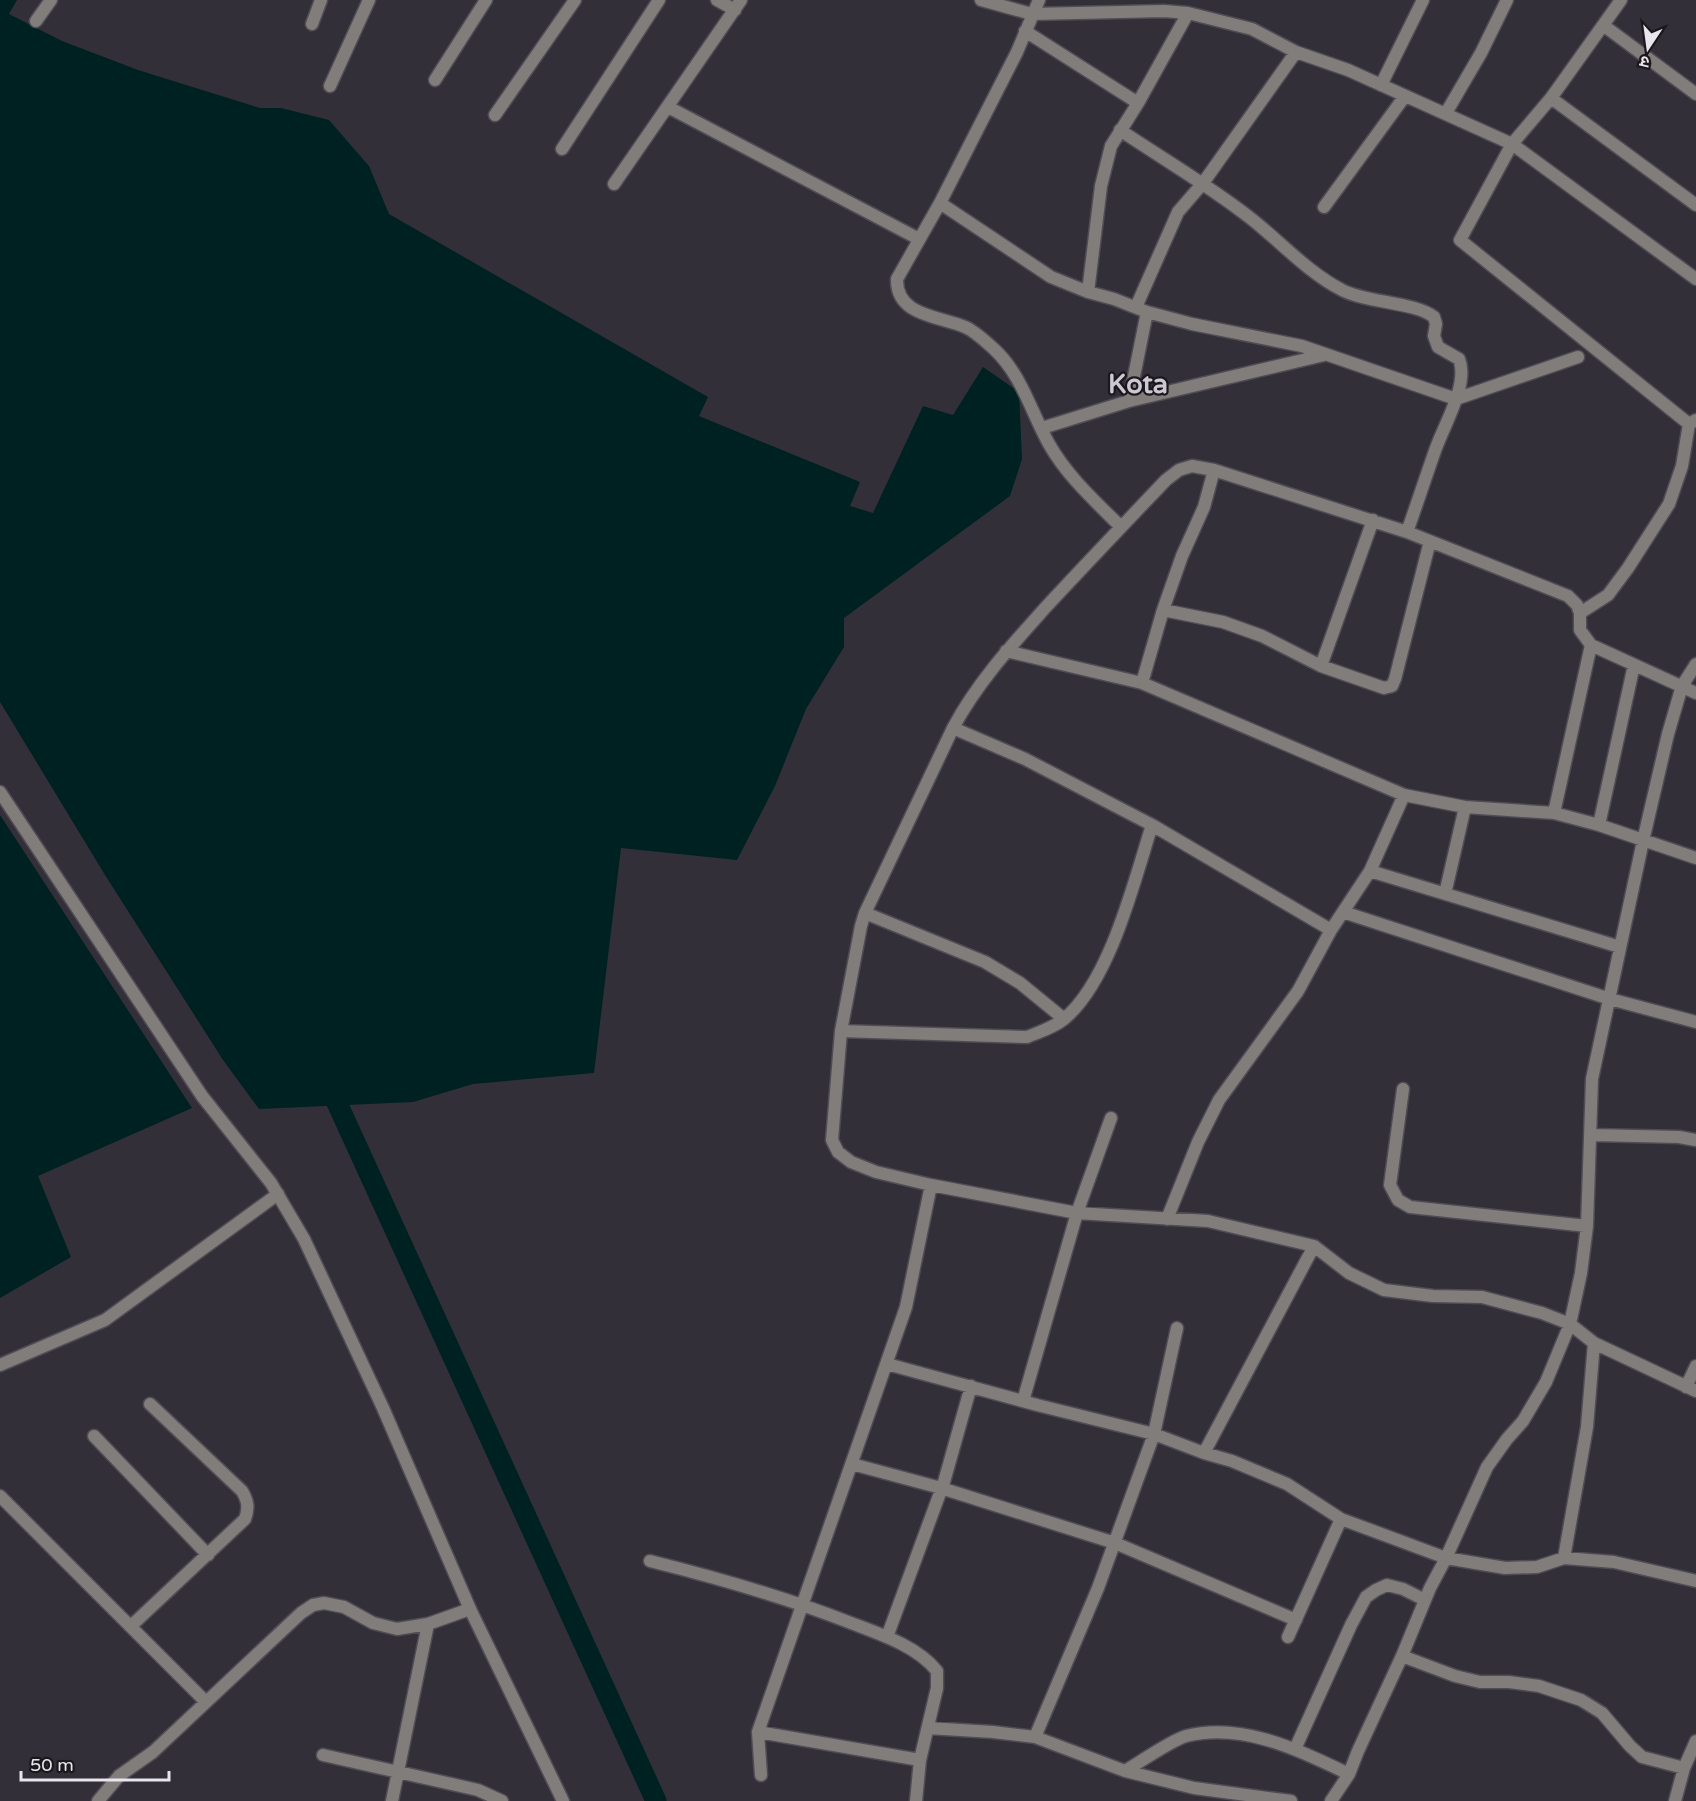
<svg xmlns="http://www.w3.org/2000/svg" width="1696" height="1801" viewBox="0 0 1696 1801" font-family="'Varela Round','Noto Sans Devanagari',sans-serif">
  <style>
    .water { fill: #002122 }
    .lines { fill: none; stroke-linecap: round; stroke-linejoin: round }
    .canal { stroke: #002122; stroke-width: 21 }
    .minor-casing { stroke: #504c55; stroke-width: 15 }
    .tertiary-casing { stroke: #504c55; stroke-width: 15 }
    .minor { stroke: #817d7a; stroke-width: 12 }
    .tertiary { stroke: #817d7a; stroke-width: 12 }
    .labels { text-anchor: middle; stroke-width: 4.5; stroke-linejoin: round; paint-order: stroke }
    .town-label { font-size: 27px; font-weight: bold; fill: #cdc9d4; stroke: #1a181c }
  </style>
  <rect width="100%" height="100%" fill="#332f38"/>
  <path class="water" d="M0,0h17l-8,14 53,27 76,29 122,38h21l48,12 40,46 20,48 319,183 -9,19 161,66 -10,24 23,7 50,-107 30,9 30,-48 36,25 3,67 -12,37 -166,122v29l-38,62 -31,77 -38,74 -116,-12 -27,225 -121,11 -60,18 -154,7 -36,-49 -118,-185 -105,-173z
    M0,815l192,293 -154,68 33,81 -71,41z"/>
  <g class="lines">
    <path class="canal" d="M327,1081l329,720"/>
    <defs>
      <path id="minor" d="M717,0l18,10
        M981,0l51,14 132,-3 24,2 64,16 44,23 52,18 164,74 184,135
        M1039,0l-22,52 -77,151 -43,76c-1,37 42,37 68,48 10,4 21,15 29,22 28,26 37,63 55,95 18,32 46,57 72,83
        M1621,0l-70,98 -39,46 -52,96 229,184 7,-4
        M36,21l15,-21
        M312,24l9,-24
        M1603,25l93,69
        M1025,31l113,72
        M435,80l51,-80
        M1381,85l42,-85
        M330,86l39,-86
        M1551,98l145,107
        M668,107l251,132
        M1446,113l35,-60 26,-53
        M495,115l80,-115
        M1120,130c43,29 88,55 129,87 31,24 58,55 93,73 25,13 73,12 92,27l2,7 -2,12 4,11 21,12c10,25 -14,64 -23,89 -10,28 -19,56 -29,84
        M562,149l97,-149
        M614,184l127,-184
        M940,203l111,74 37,15 26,7 33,13 45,12 110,22 154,53 122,-42
        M1324,207l81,-111
        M1088,292l13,-106 10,-40 27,-43 50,-90
        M1136,307l42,-95 25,-29 93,-131
        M1129,401l18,-89
        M1042,428l87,-27 195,-46
        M1163,610l60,12 39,14 59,30 63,22 8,-2 3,-7 35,-138
        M1580,613l28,-18 20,-27 41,-64 13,-38 7,-42
        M1006,651l136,32 262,112 61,12 89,6 45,12 97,33
        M1321,666l52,-146
        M1142,683l21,-73 19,-54 22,-49 10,-37
        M1696,693l-105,-48 -11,-15v-17l-3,-8 -9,-9 -161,-64 -193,-62 -22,-4 -13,4 -13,10c-41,43 -81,85 -121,128 -34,38 -68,75 -92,120l-88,185 -4,13 -20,105 -9,109 6,12 13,10 25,10 55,13 146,28 131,8 106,25 35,27 35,17 49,6 49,1 60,16 28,11 24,19 102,48
        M953,728l72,31 127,66 179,105
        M1554,813l37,-168
        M1599,825l35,-160
        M1370,871l250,76
        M1445,894l20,-87
        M1343,912l267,87 86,23
        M865,913l120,49 35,21 44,36
        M841,1031l186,6c12,-5 26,-9 37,-18 46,-38 70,-137 88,-194
        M1403,1089l-13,96 8,15 12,7 177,19
        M1592,1135l87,2 17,3
        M1167,1219l31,-77 21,-42 79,-109 33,-61 39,-59 34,-76
        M887,1364l150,41 117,29 50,19 28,8 55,23 54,35 105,39 59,10 32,-1 27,-9 50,4 82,19
        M0,1365l105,-45 173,-126
        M1686,1387l10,-21
        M1023,1401l54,-188 34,-95
        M94,1436l114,119
        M1204,1453l110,-207
        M852,1464l89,24 174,55 181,77
        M0,1496l206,206
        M1564,1558l23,-131 7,-84
        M650,1561c68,17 135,36 201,62 29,11 66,23 86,48v17l-17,72 -4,41
        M131,1626l114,-107c4,-11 3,-18 -3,-28l-92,-87
        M887,1637l57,-155 27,-96
        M1288,1637l53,-118
        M1402,1656l53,20 25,6h29l30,4 42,14 21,13 28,33 12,11 42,11
        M928,1728l65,4 42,5 90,34 69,17 97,13
        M758,1732l162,28
        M1035,1737l63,-149 56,-154 23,-106
        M1295,1749l56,-124 15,-28 10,-7 11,-5 16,4 22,11
        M323,1755l155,35 24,11
        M1125,1771c15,-9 47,-31 61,-35 57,-14 112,14 163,38
        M761,1775l-3,-43 148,-425 25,-122
        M98,1801l21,-25 34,-24 148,-139 12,-8 11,-2 20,4 29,16 24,6 31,-5 42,-15
        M392,1801l36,-177
        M1331,1801l18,-27 9,-23 44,-95 28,-68 16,-30 41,-91 20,-28 16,-18 23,-39 24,-58 11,-51 6,-47 5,-147 51,-238 25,-107 14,-48 14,-22
        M1675,1801l9,-33 12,-27"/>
      <path id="tertiary" d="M0,792l202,304 69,87 33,56 79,169 87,201 93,192"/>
    </defs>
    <use href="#minor" class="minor-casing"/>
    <use href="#tertiary" class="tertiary-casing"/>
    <use href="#minor" class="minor"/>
    <use href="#tertiary" class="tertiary"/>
  </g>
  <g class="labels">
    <g class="town-label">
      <text x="1138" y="393">Kota</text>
    </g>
  </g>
  <g transform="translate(1648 48) rotate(193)" stroke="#1a181c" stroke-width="4.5" paint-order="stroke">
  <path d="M0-4.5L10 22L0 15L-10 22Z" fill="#e8e6ec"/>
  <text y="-9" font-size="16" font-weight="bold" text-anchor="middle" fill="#e8e6ec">उ</text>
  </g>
  <path d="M21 1771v9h148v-9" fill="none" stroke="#e8e6ec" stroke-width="3"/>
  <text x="30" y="1771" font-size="18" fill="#e8e6ec" stroke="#1a181c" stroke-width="4.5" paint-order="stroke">50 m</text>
</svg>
